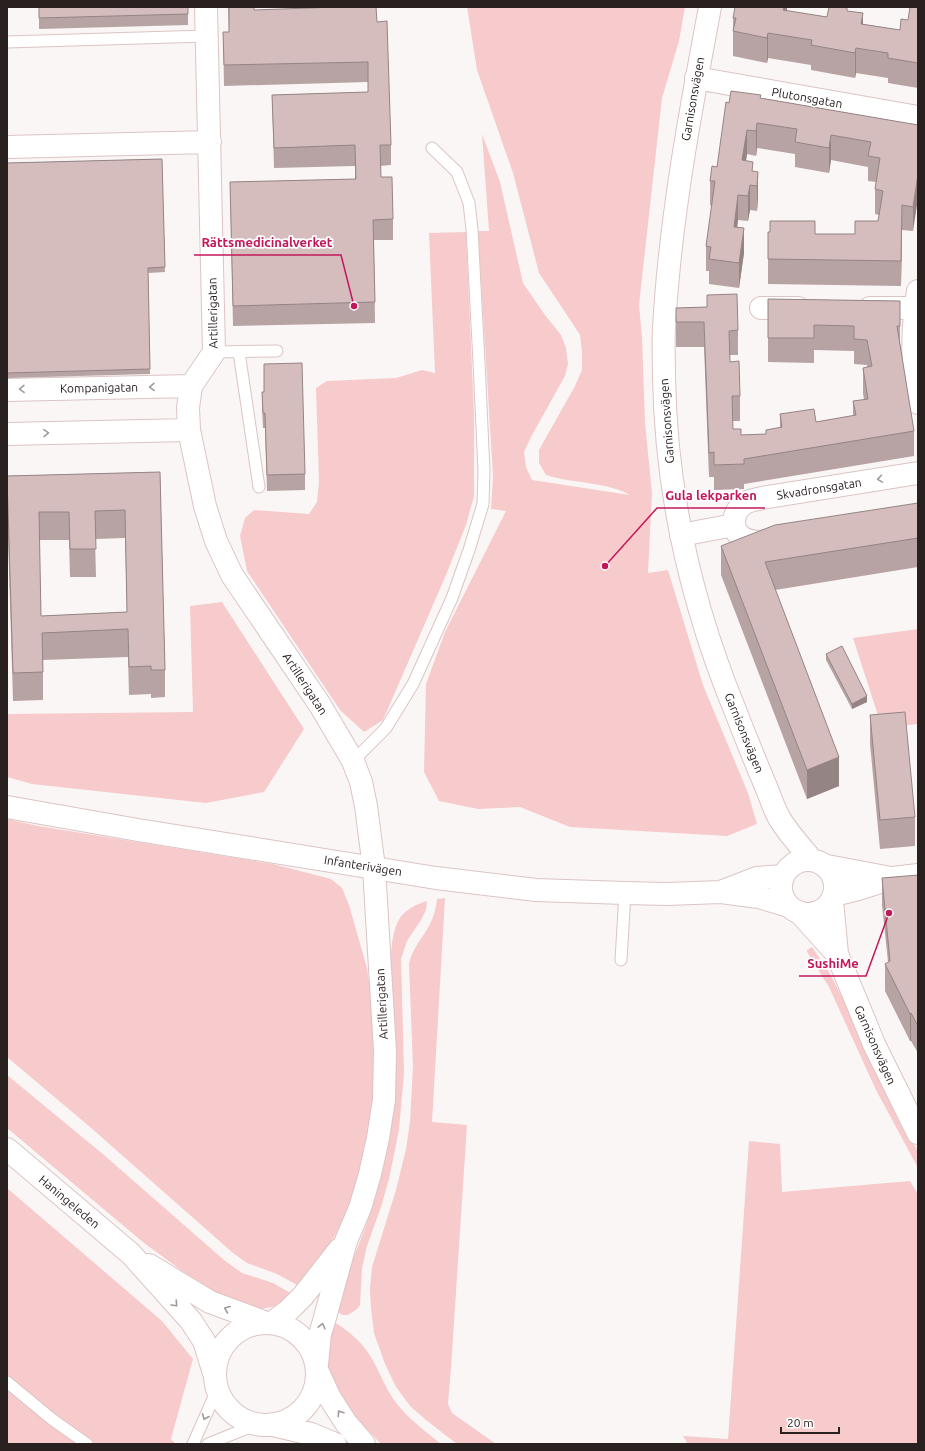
<svg xmlns="http://www.w3.org/2000/svg" width="925" height="1451" viewBox="0 0 925 1451" font-family="Ubuntu,sans-serif">
  <style>
    .green { fill: #f7cacb }
    .lines { fill: none; stroke-linecap: round; stroke-linejoin: round }
    .lane-casing { stroke: #dcc4c4; stroke-width: 13 }
    .street-casing { stroke: #dcc4c4; stroke-width: 24 }
    .secondary-casing { stroke: #dcc4c4; stroke-width: 24 }
    .lane { stroke: #fff; stroke-width: 11 }
    .street { stroke: #fff; stroke-width: 22 }
    .secondary { stroke: #fff; stroke-width: 22 }
    .wall { fill: #b7a3a3; fill-rule: evenodd }
    .shaded-wall { fill: #958484 }
    .building { fill: #d5bdbd; stroke: #958484; fill-rule: evenodd }
    .oneway { stroke: #9f9b9b }
    .labels { text-anchor: middle; stroke-width: 3.5; stroke-linejoin: round; paint-order: stroke }
    .street-label { font-size: 12px; fill: #292020; stroke: #fff }
    .leader { fill: none; stroke: #c2185b; stroke-width: 1.5 }
    .callout-dot { fill: #c2185b; stroke: #fff; stroke-width: 1.5 }
    .callout-label { font-size: 13px; text-anchor: middle; font-weight: bold; fill: #c2185b; stroke: #fff; stroke-width: 3.5; stroke-linejoin: round; paint-order: stroke }
  </style>
  <rect width="100%" height="100%" fill="#fbf6f6"/>
  <path class="green" d="M467,7h218l-6,34 -17,57 -23,207 3,32 3,86 7,70 -4,80 20,-3 35,115 45,108 9,31 -30,12 -157,-9 -50,-20 -42,2 -39,-8 -15,-29 2,-88 19,-52 61,-121 -15,-2 2,-33 -15,-245h11l-7,-97 18,48 23,101 22,32 16,20 5,13 2,16 -3,12 -34,61 -7,15 2,15 6,13 98,15c-25,-14 -57,-11 -84,-20l-7,-12v-13l36,-64 7,-16v-18l-2,-17 -19,-29 -22,-33 -26,-100 -36,-103z
    M466,232l8,182v82l-8,29 -20,50 -63,145 -19,12 -24,-22 -93,-139 -7,-35 5,-18 9,-8 55,4 8,-12 2,-20 -3,-94 11,-7 69,-3 26,-8 13,3 -6,-140z
    M222,602l82,127 -40,63 -58,11 -174,-19 -25,-7v-63l186,-2 -3,-106z
    M918,629v95l-36,4 -29,-90z
    M7,819l31,7 235,38 58,15 11,9 7,17 18,63 7,49v52l-2,42 -6,38 -10,37 -15,38 -15,28 -27,34 -22,-12 -30,-11 -14,-10 -143,-126 -83,-70z
    M445,898l-13,224 35,3 -16,243 -3,36 4,9 44,31h-39l-31,-24 -15,-13 -15,-20 -11,-23 -11,-31 -3,-24 -1,-20 2,-22 24,-77 10,-41 4,-27 3,-56 -4,-102c3,-16 14,-26 21,-40 4,-8 6,-16 7,-25z
    M427,901l-1,9 -5,10 -14,21 -6,18 3,114 -5,57 -10,49 -8,28 -14,39 -5,22 -2,37 -3,4 -9,6h-5l-8,-4c3,-11 6,-22 10,-32 8,-21 17,-41 24,-62 19,-53 27,-111 27,-167 0,-33 -14,-105 4,-132 6,-9 17,-14 27,-17z
    M812,947l17,25 15,29 74,151v16l-42,-78 -47,-103 -22,-35v-2z
    M7,1075l97,80 120,105 18,13 31,10 19,11 -13,11 -7,2 -12,2 -34,-10 -41,-26 -41,-30 -137,-115z
    M749,1141l31,3 2,48 128,-11 8,13v250h-230l-5,-8 45,3z
    M7,1188l155,133 31,38 -22,80 5,5h-169z
    M333,1321c14,9 27,19 36,33 10,15 15,32 25,46 13,18 30,30 47,44h-60c-19,-20 -51,-52 -53,-80 -1,-15 3,-29 5,-43z"/>
  <g class="lines">
    <defs>
      <path id="lane" d="M7,42l199,-6
        M214,352l63,-1
        M239,352l20,135
        M353,761l33,-33 27,-44 39,-86 17,-48 14,-46 1,-33 -5,-109 -7,-133 -3,-26 -12,-31 -25,-24
        M621,960l4,-67
        M7,1382l46,38 34,24
        M193,1444l24,-54
        M208,1444l47,-19"/>
      <path id="street" d="M206,7l8,345 -23,34 -3,22 1,22 16,76 11,35 16,34 88,130 33,56 8,21 5,24 8,62
        M696,78l222,39
        M7,147l203,-5
        M918,291c-6,36 -6,77 0,112
        M761,308h37
        M870,308h48
        M7,390l184,-4
        M7,434l182,-4
        M681,535l53,-10
        M771,541c-10,1 -19,2 -28,-3 -13,-7 -11,-27 1,-34 5,-4 12,-4 18,-6l156,-25
        M827,866l64,12
        M834,895l24,-6 35,-11 25,-3"/>
      <path id="secondary" d="M710,7c-20,106 -40,213 -46,321 -1,17 0,33 0,49 2,116 27,226 71,333 10,26 21,53 32,79 4,10 8,23 14,32 9,14 20,26 30,38
        M7,807l131,23 298,48 100,12 89,3 42,1 54,-2 38,5 30,9
        M781 887a27 27 0 1 1 54 0a27 27 0 1 1-54 0Z
        M723,891l34,-13 26,-2
        M832,901l5,53 37,90 44,89
        M799,912l38,42
        M7,1149l124,105 60,67 13,20 10,32
        M149,1265l61,37 54,20
        M215 1374a51 51 0 1 1 102 0a51 51 0 1 1-102 0Z
        M272,1323l17,-13 14,-14 36,-46
        M317,1364l3,-30 4,-13 22,-80 14,-33 10,-34 8,-36 6,-38 1,-49 -11,-183
        M318,1372l12,26 16,25 18,21
        M273,1425l38,9 24,10"/>
    </defs>
    <use href="#lane" class="lane-casing"/>
    <use href="#street" class="street-casing"/>
    <use href="#secondary" class="secondary-casing"/>
    <use href="#lane" class="lane"/>
    <use href="#street" class="street"/>
    <use href="#secondary" class="secondary"/>
  </g>
  <path class="wall" d="M39,7h149v18l-149,4z
    M228,7h26v3l123,12 14,123v20l-11,1 1,11 12,42v21h-19l1,83 -142,3 -3,-144 125,-3v-13l-81,2 -2,-73 96,-3v-10l-144,4 -1,-54h6z
    M787,7v4l40,6 20,-6 16,13 37,6 18,-23v81l-30,-5v-5l-32,-5 -1,5 -44,-8v-5l-43,-7 -1,5 -34,-7v-38z
    M761,98l157,27 -5,106 -11,-1 -1,56 -133,-2v-52l47,2h40l23,-13 1,-6 -4,-1v-25l1,-7 -8,-1v-14l-37,-7 -2,13 -34,-6v-13l-38,-6 -1,8 -9,-2 -1,7 7,11h5v25l-1,14 -7,-1 -2,11 -10,-1 -1,8 7,25 -5,35 -30,-4v-13h-3v-25l6,-40 -2,-1v-24l7,-14 12,-64z
    M162,159l3,113 -17,1 2,101 -143,4v-215z
    M707,295l31,35v25h-9l1,7 10,34v25h-8l1,8 8,6 25,-1 14,-6v-14l36,8 37,-6v-15l11,-1 -1,-7v-25l4,-1v-2l-13,-1v-13l-40,-1v13l-46,-1v-63l132,2v46l14,84v25l-170,28v5l-30,1v-13h-5l-5,-130h-28v-39l31,-1z
    M264,364l41,110v16l-38,1 -2,-63h-2l-1,-20v-16h2z
    M160,472l5,198v27l-14,1v-4l-22,1 -1,-38 -85,3v40l-30,1 -6,-197v-28zM125,538l2,74 -86,4 -2,-76h30l1,37h26l-1,-38z
    M918,503v64l-143,23 64,196 -32,13 -86,-224v-29z
    M826,654l41,48 -15,7 -26,-49z
    M870,715l45,102v29l-35,3 -10,-105z
    M918,875v178l-7,-12h-1l-25,-50v-27l3,-2 -6,-57v-27z"/>
  <path class="shaded-wall" d="M784,7h3v12l-4,-9z
    M863,13v25l-2,-14z
    M768,33v25l-1,5v-25z
    M856,48v25l-1,5v-25z
    M757,123v25l-1,8v-25z
    M747,130v24l-5,31v-25z
    M831,135v25l-2,13v-25z
    M758,172v25l-1,14v-25z
    M918,174v25l-5,32v-24z
    M750,185v25l-2,11v-25z
    M738,195v25l-4,32v-25z
    M902,205v25l-1,56v-25z
    M744,228v25l-5,35v-25z
    M867,696v6l-15,7v-5z
    M839,757v29l-32,13v-29z
    M911,1013v28h-1v-27z"/>
  <path class="building" d="M39,7h149v7l-149,4z
    M229,7h25v3l83,-3h39l1,15 10,-1 4,124h-11l1,32h11l1,42 -20,1 2,82 -142,4 -3,-124 126,-3 -1,-34 -81,3 -2,-53 96,-3v-30l-144,3 -1,-33h6z
    M735,7h49l-1,3 44,7 2,-10h18v4l16,2 -2,11 39,6 1,-11 7,1 2,-13h8v56l-30,-5v-5l-32,-5 -1,5 -44,-8 1,-5 -44,-7 -1,5 -34,-7 3,-13h-3z
    M731,91l30,4 -1,3 158,27v49l-5,33 -11,-2 -1,56 -133,-2v-27h2v-11h45v13h40v-13h23l5,-30 -8,-2 5,-31 -12,-2 3,-14 -40,-7 -2,13 -34,-6 2,-13 -40,-6 -1,8 -9,-1 -5,30 11,2 -1,9 6,1 -1,14 -7,-1 -2,11 -10,-1 -4,32 10,1 -5,35 -30,-4 2,-12 -5,-1 9,-65h-5l2,-15 5,1 9,-65 3,1z
    M162,159l3,108 -17,1 2,101 -143,4v-210z
    M737,294l1,36 -9,1 1,31 9,-1 1,35h-8l1,33h8v6l25,-1v-4l16,-3 -2,-13 34,-5 2,13 40,-7 -3,-14 15,-2 -5,-31 9,-2 -5,-26 -13,-1v-13l-40,-1v13h-46v-39l132,2v25h-3l17,105 -170,28v5l-30,1v-13l-5,1 -5,-131h-28v-14l31,-1v-12z
    M302,363l3,111 -38,1 -2,-62h-2l-1,-21h2v-28z
    M160,472l5,198h-14v-4l-22,1 -1,-38 -86,4 1,39 -30,1 -6,-197zM125,510l2,102 -86,4 -2,-104h30l1,37h26l-1,-38z
    M918,503v35l-153,24 74,195 -32,13 -86,-224 54,-21z
    M842,646l25,50 -15,8 -26,-50z
    M905,712l10,105 -35,3 -10,-105z
    M918,875v151l-7,-13 -1,1 -25,-50 5,-3 -8,-83z"/>
  <defs><path id="oneway-chevron" d="M-2-3.5L2.5 0L-2 3.5" fill="none" stroke-width="1.6" stroke-linecap="round" stroke-linejoin="round"/></defs>
  <g class="oneway">
    <use href="#oneway-chevron" transform="translate(152 387) rotate(179)"/>
    <use href="#oneway-chevron" transform="translate(22 389) rotate(179)"/>
    <use href="#oneway-chevron" transform="translate(46 433) rotate(-1)"/>
    <use href="#oneway-chevron" transform="translate(880 479) rotate(171)"/>
    <use href="#oneway-chevron" transform="translate(175 1304) rotate(47)"/>
    <use href="#oneway-chevron" transform="translate(227 1309) rotate(-158)"/>
    <use href="#oneway-chevron" transform="translate(322 1326) rotate(-76)"/>
    <use href="#oneway-chevron" transform="translate(340 1413) rotate(-124)"/>
    <use href="#oneway-chevron" transform="translate(205 1417) rotate(113)"/>
  </g>
  <g class="labels">
    <g class="street-label">
      <text transform="translate(807 98) rotate(10)" y="4">Plutonsgatan</text>
      <text transform="translate(693 99) rotate(-80)" y="4">Garnisonsvägen</text>
      <text transform="translate(213 313) rotate(-91)" y="4">Artillerigatan</text>
      <text transform="translate(99 388) rotate(-1)" y="4">Kompanigatan</text>
      <text transform="translate(667 421) rotate(-94)" y="4">Garnisonsvägen</text>
      <text transform="translate(819 489) rotate(-9)" y="4">Skvadronsgatan</text>
      <text transform="translate(305 684) rotate(57)" y="4">Artillerigatan</text>
      <text transform="translate(744 733) rotate(68)" y="4">Garnisonsvägen</text>
      <text transform="translate(363 866) rotate(9)" y="4">Infanterivägen</text>
      <text transform="translate(382 1004) rotate(-93)" y="4">Artillerigatan</text>
      <text transform="translate(875 1045) rotate(66)" y="4">Garnisonsvägen</text>
      <text transform="translate(69 1202) rotate(40)" y="4">Haningeleden</text>
    </g>
  </g>
  <path class="leader" d="M354 306L341 255H194M605 566L657 508H765M889 913L866 976H799"/>
  <g class="callout-dot">
    <circle cx="354" cy="306" r="4"/>
    <circle cx="605" cy="566" r="4"/>
    <circle cx="889" cy="913" r="4"/>
  </g>
  <g class="callout-label">
    <text x="267" y="247">Rättsmedicinalverket</text>
    <text x="711" y="500">Gula lekparken</text>
    <text x="833" y="968">SushiMe</text>
  </g>
  <rect width="925" height="1451" fill="none" stroke="#292020" stroke-width="16"/>
  <path d="M781 1427v6h58v-6" fill="none" stroke="#292020" stroke-width="2"/>
  <text x="787" y="1427" font-size="12" fill="#292020" stroke="#ffffff" stroke-width="3" paint-order="stroke">20 m</text>
</svg>
